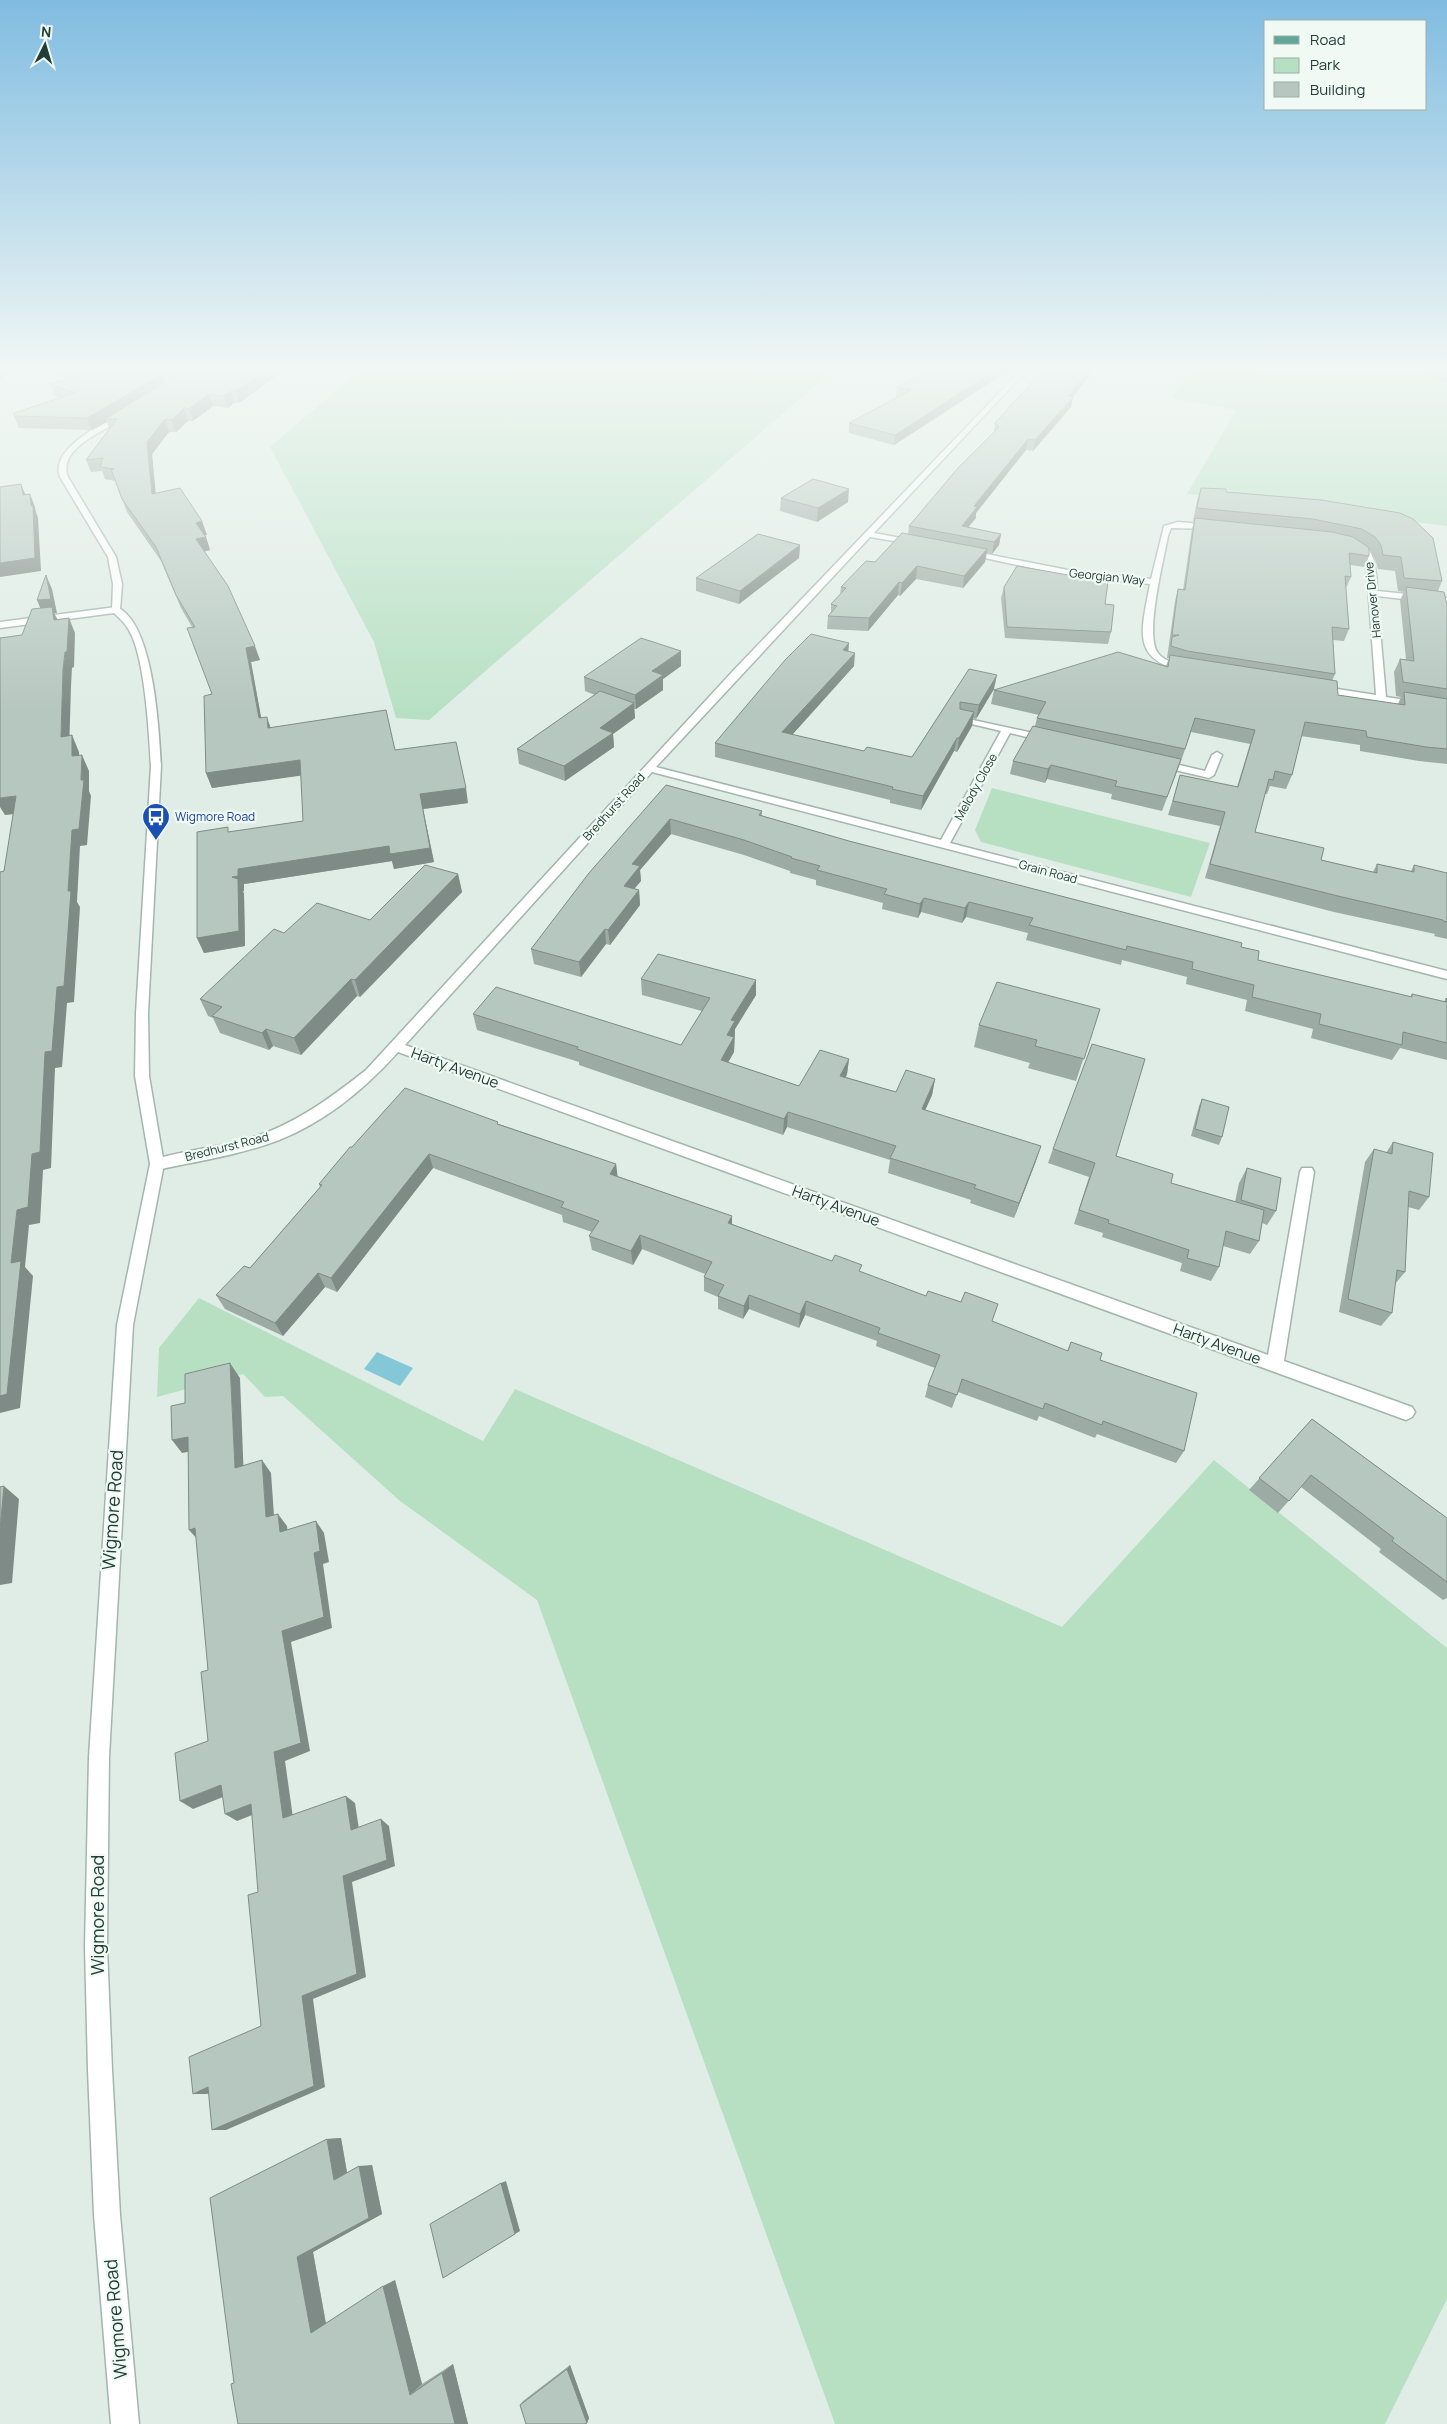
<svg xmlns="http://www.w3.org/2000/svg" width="1447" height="2424" viewBox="0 0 1447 2424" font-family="Manrope,sans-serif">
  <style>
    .green { fill: #b7e0c3 }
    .water { fill: #84c7d6 }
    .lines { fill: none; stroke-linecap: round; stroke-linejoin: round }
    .minor-casing { stroke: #a3b5af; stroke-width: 3 }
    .tertiary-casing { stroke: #a3b5af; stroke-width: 3 }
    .primary-casing { stroke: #c1c9c7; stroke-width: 3 }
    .minor { fill: #fff; fill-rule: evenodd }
    .tertiary { fill: #fff; fill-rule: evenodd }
    .primary { fill: #61a696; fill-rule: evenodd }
    .wall { fill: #9daba5; fill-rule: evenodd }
    .shaded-wall { fill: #7f8b86 }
    .building { fill: #b6c7c0; stroke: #7f8b86 }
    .labels { text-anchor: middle; stroke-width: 4.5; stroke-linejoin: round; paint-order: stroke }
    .far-street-label { font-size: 12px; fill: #203e37; stroke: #f1f9f5 }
    .far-transit-label { font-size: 12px; fill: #164399; stroke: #f1f9f5; text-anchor: start }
    .street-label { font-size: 15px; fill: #203e37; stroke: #f1f9f5 }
    .near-street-label { font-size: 18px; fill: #203e37; stroke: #f1f9f5 }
  </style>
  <rect width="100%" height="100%" fill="#e0ede7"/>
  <path class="green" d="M359,371h473l-403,349 -33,-2 -22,-76 -104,-195z
    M1190,371l257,1v154l-260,-32 49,-84 -64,-12z
    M992,788l218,55 -19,54 -210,-55 -6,-12z
    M199,1298l284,143 32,-52 547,238 152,-167 233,188v651l-62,125h-550l-298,-824 -137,-99 -117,-105 -18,1 -22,-23 -86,23 2,-49z"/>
  <path class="water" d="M377,1352l36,16 -13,18 -36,-17z"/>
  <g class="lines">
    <defs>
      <path id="minor" d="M1020,371h6l-152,162 43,8v4l-47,-8 -214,230 285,73 60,-109 -42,-10v-4l93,20 1,2 -5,3 -38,-9 -60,110 497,128v8l-795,-207 -247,273 863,310 32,-183 2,-4h10l2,4 -30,189 128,46 3,5 -3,5 -6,3 -1008,-368c-33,37 -73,70 -119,88 -39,15 -81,21 -122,30l-5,-2 -2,-4 2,-4c29,-9 60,-12 89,-19 49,-13 87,-41 125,-71l366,-398z
        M126,414l2,3c-19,11 -72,31 -60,60l48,80 6,27 -2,26 -4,3 -4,-3 1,-26 -5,-27 -48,-80c-11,-28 44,-56 66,-63z
        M1178,522l35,3 4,2 -4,2 -42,-1 -3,8c-4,23 -24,100 -10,117 7,10 21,10 31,13v4l-3,1c-57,-10 -44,-42 -36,-87l-82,-8 -106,-23 4,-3 102,20 83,9 13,-53z
        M1352,543c25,-3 24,32 25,48l70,7v6l-70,-8 9,101 61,9v6l-129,-20 -5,-3 5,-3 58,9 -10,-136 -3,-5 -11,-7z
        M1217,752l5,3 -8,20 -5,3 -55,-13 -1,-2 5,-3 47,11 7,-16z"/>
      <path id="tertiary" d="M116,607c38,14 43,124 45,159l-13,247 1,63 15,88 -31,161 -24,432 -2,190 5,123 8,145 19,209h-28l-17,-209 -6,-145 -3,-123 4,-190 28,-432 33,-161 -15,-88 1,-63 15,-247c-2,-33 -6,-114 -24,-139 -3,-5 -9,-10 -13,-14l-114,15v-6z"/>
      <path id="primary" d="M2,371h6l-8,8z"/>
    </defs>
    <use href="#minor" class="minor-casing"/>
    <use href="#tertiary" class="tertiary-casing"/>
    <use href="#primary" class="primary-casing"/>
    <use href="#minor" class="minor"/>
    <use href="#tertiary" class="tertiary"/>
    <use href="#primary" class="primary"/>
  </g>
  <path class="wall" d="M48,371h235l-44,32h-5l-6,5 -15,-2 -20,15h-5l-12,11h-7l-17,22 3,39 52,42h-2l5,15 -6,2 56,108 -9,2 10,56 10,10 124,22 73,53 -45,6 11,53 -40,7 -2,-8 -148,23v7h-1l1,3 1,52 -41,7 -7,-15 33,-106 73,-11 -2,-46 -89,13 -6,-15 6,-79 -20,-67 -11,-19 -20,-47 -34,-49 -12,-31 -10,-2 -3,-8 -11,1 -5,-12 23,-31 -2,-7 -15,8 -73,-2 -5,-12 46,-18 -5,-2 -5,-12 19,-6zM164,377l6,2 -5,3z
    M925,371h83l-114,74 -45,-12v-10l48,-26h-1l1,-10z
    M1425,371h22v11l-14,-1z
    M1073,397l-2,10 -38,44 -7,-1 -50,63v5l-8,9 33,7 -2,11 -7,9 -5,-1 -2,9 -22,26 -47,-9 -16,17 -2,-1 -30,36 -41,-2 1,-13 3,-4v-8l9,-9 1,-8 34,-25 33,-28 1,-8 85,-94 1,-9z
    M1201,488l25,4 95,8 121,81 -4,10 9,14v159l-28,-3 -59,-10v-6l-59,-9 -9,39 -6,14 -16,-3 -3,8h-2l-10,38 66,28 52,12 4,-8 34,7 3,-6 33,8v66l-13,-3 1,-2 -101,-22 -129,-34 15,-52 -52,-11 8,-26 4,-14 57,12 13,-43 -59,-12 -11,32 -18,47 -51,-12 1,-5 -65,-15 -2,4 -35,-9 3,-13 22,-35 2,-8 2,-3 -48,-11 3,-14 172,-24 3,-8h-2l8,-57 3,-12 5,1 9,-61 2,-8h-1l4,-20zM1369,550l6,9 3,10 17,2 3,20 6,1 -4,8 6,59h-6l-6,13 2,24 5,1 -3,7 -60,-9 -6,-14 3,-7 -2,-34 11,1 5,-12 -3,-41 5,-11 -1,-12 15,2 4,-11z
    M781,498l67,4 -31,20 -37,-11z
    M800,545l-1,13 -60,46 -43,-13v-13z
    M1004,587l101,17 6,28 -3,12 -103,-6 -4,-40z
    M849,651l5,15 -62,69 72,16 48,6 57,-88 25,20 -18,30 -3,-1 -1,8 -15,26 -3,-1 -33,59 -31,-7v-3l-175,-43v-14z
    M681,666l-18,13v11l-27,19h-2l1,9 -22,16 1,13 -49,34 -46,-17 -2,-15 78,-54 -10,-4 -1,-14z
    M666,785l96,26v5l87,25 392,106 17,13 152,37 2,-3 32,8 2,-4 1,1v61l-47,-12 -8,12 -81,-22 2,-9 -68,-18 2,-11 -61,-16 1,-7 -65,-17 -1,5 -95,-25 2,-7 -62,-16 -4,6 -41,-11 -3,6 -36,-9 1,-6 -67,-18v-5l-26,-7v-2l-46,-16 -73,-21 -31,36 1,11 -7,7 5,2 1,15 -30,40 -4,-1 -25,33 -47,-13 -3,-15z
    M458,874l4,18 -102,105 -3,-1 -56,59 -28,-9 -4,4 -49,-17 -7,-15 -5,-2 -8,-17 84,-66 86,-13z
    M641,979l115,1v15l-21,34 -1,23 -6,10 71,24 50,-27 -2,15 -1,3 50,15 39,-13 -3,16 -7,15 111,51 -22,57 -44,-15 1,-3 -83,-27 2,-13 -103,-33 -4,8 -204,-70v-3l-102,-32 -4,-16 208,31 21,-34 -60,-16z
    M1100,1009l-24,72 -48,-13 2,-5 -56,-16 5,-22z
    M1202,1099l20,38 -3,8 -28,-9 8,-30z
    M499,1124l117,40 1,12 115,40v8l260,97 75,30 4,-9 29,18 84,91 -8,12 -79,-29 -2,4 -56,-22 -2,5 -79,-29 -6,16 -27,-11 3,-12 7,-17 -59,-22 1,-5 -72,-26 -6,13 -50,-19 -6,10 -25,-10v-12l-14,-6v-14l1,-3 -63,-25 -9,16 -41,-15 -3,-14 3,-4 -29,-10 -1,-7 -129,-47 -96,124 -12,-5 -42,49 -58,-27 -9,-14 34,-27 70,-81 -1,-3 33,-37z
    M1393,1142l36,55 -10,13 -11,-3 -3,65 -10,12 -3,29 -11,13 -42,-14 26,-150 9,-13 12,4z
    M1053,1149l63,7 55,27 64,19 4,-19 8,-15 29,43 -9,14 -5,-2 -3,18 -9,13 -27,-8 -4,21 -8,14 -31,-10 2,-8 -80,-26 1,-4 -29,-9 15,-47 -41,-14z
    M1312,1419l135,99v80l-4,2 -64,-48 2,-3 -80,-62 -23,26 -29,-23z
    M341,2138l6,35 25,-8 10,49 -69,38 13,71 69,-43 27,104 31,-20 15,60h-230l-4,-41 93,-244z
    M570,2365l19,53 -2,5 -67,-18 3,-4z"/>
  <path class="shaded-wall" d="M173,371h20l-17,10z
    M264,371h19l-44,32 -3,-12z
    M994,371h14l-114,74 1,-10z
    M1088,371h5l-20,26 -2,10 -38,44 2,-11z
    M163,374l4,12 -62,33 2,3 -15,8 -5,-12z
    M231,391l3,12 -6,5 -4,-12z
    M209,394l4,12 -20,15 -4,-12z
    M184,408l4,13 -12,11 -4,-12z
    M165,419l4,13 -17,22 5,53 -5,-13 -5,-52z
    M1028,439l-2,11 -50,63v5l-16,19 2,-11 12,-20z
    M21,484l5,12 -3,-1z
    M849,489l-1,13 -31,20 1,-14z
    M30,494l5,13 1,5 2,6 3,53 -41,6v-14l31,-57z
    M202,521l5,14 -7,1 -4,-13z
    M1001,534l-2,11 -7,9 2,-12z
    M206,537l4,13 -10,2 -4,-13z
    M800,545l-1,13 -60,46 1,-13z
    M987,549l-2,13 -22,26 1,-12z
    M917,566l-1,13 -16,17 2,-13z
    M46,575l6,14 5,24h-3l5,9 -16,-7 -6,-15z
    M899,582l-1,13 -30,36 1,-13z
    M69,618l6,15 -1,34 -2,1 -1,18 -2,67 -8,-16 2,-67z
    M849,643l-1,13 -5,-6z
    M255,646l5,14 -9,2 13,71 -5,-15 -13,-70z
    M681,651v15l-18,13v11l-27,19 -1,-14 17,-24z
    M855,653l-1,13 -72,80v-14z
    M997,675l-3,14 -18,30 3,-14z
    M634,703l1,15 -22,16 1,13 -49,34 -1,-15 36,-38z
    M974,712l-2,14 -15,26 2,-14z
    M267,717l5,15 -4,-4z
    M72,735l7,17 1,21 -8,-17z
    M957,738l-3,13 -33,59 2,-14z
    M82,755l7,16v20l2,5 -4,49 -7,1 -3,56 3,5 -6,95 -7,1 -5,64 -7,1 -4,100 -8,2 -3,53 -11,2 -4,42 8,9 -13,132 -20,5v-17l11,-133 6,-53 15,-56 13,-102 12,-65 11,-96 4,-61 9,-50z
    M300,760l5,15 -93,13 -6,-15z
    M1051,765l-4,14 -2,4 3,-14z
    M466,788l2,15 -45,6 11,53 -40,7 -2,-8 -148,23v7h-1l1,3 1,52 -41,7 -7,-15 35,-61 6,-8 182,-75z
    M16,796l9,17 -20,2 -5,-8v-9z
    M670,819l1,15 -31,36 1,11 -16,19 -1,-14 8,-22z
    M458,874l4,18 -102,105 -5,-17z
    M639,890l1,15 -30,40 -2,-15z
    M924,898l-3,14 -3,6 2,-14z
    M969,902l-3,15 -4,6 3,-15z
    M605,929l1,15 -25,33 -2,-15z
    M351,979l6,17 -56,59 -7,-17z
    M756,980v15l-21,34 -1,23 -13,23v-15l10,-40z
    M266,1029l7,17 -4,4 -7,-17z
    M849,1059l-2,15 -8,17 1,-15z
    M935,1079l-3,16 -13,29 3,-15z
    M788,1112l-1,15 -4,8 1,-16z
    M1041,1146l-5,15 -22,57 5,-15z
    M429,1154l4,14 -96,124 -6,-14z
    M616,1164l2,15 -8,-5z
    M732,1216v14l-4,-7z
    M640,1235l2,14 -9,16 -2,-14z
    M318,1273l7,14 -42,49 -8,-13z
    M749,1295v14l-6,10 1,-13z
    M806,1301l-1,14 -6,13 1,-14z
    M230,1363l10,15 4,103 -9,-13z
    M188,1437l10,13 -16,3 -10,-13z
    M262,1460l9,13 4,57 -9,-13z
    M4,1486l15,13 -7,84 -12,2v-55z
    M278,1514l9,12 2,18 -9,-12z
    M316,1521l8,12 5,29 -6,2 9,64 -41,14 19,109 -25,10 9,64 -11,-7 -9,-66 8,-121z
    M195,1528l5,14 -11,-12z
    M221,1785l12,8 -40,16 -13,-8z
    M346,1796l9,7 5,33 -9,-6z
    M251,1804l11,7 -25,10 -12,-7z
    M381,1819l8,7 6,40 -43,16 14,95 -53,22 12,88 -99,43h-14l90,-134 41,-120z
    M208,2087l13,1 -14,6h-14z
    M341,2138l7,40 -14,2 -7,-41z
    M372,2165l10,49 -69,38 13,73 -15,8 -14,-76 62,-91z
    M506,2181l14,50 -77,47 58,-95z
    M395,2280l27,104 -12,11 -27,-109z
    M453,2364l15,60h-13l-13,-51z
    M570,2365l19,53 -2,5 -20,-54z"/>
  <path class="building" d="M78,371h76l9,3 -76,44 -73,-2v-3l61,-20 -25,-9 35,-11z
    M184,371h80l-28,20h-5l-7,5 -15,-2 -20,15 -5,-1 -12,12 -7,-1 -18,23 5,52 28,-6 22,33 -6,2 10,14 -10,2 32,47 27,60 -9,2 13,70 8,-1 1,11 118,-18 9,40 61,-8 10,46 -46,6 10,54 -40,6 -1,-8 -151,23v7l-6,1 6,2 1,52 -42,7v-106l31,-5v5l75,-11 -3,-61 -94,13 -2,-77 8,-2 -25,-66 8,-1 -19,-32 -20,-48 -34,-48 -11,-30h3l-14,-2 3,-9 -17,2 31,-41h-12z
    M925,371h69l-99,64 -46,-12 62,-33 -14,-3z
    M1042,371h46l-20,25 5,1 -38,43 -7,-1 -54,67 3,1 -15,19 39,8 -7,8 -85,-16 49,-58 41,-41 -4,-4z
    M1435,371h12v2l-11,-1z
    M813,479l36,10 -31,19 -37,-10z
    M21,484l2,11 7,-1 1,12h2l2,52 -35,5v-76z
    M1201,488l25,1v3l95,8 79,13 13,6 20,19 9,43 -38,-3 -3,-21 -18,-2 -2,-10 -6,-8 -13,-8 -49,-10 -116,-11z
    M1195,518l137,14 21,5 12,8 4,3v8l-20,-3 2,24 -6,-1 4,53 -17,-2 3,47 -148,-23 -16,-5 1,-9 7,-2h-7l6,-46 7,1z
    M902,533l85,16 -23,27 -47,-10 -15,17 -3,-1 -30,36 -41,-2 9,-10 -6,-2 15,-16 -5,-1 25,-26 9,1z
    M758,534l42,11 -60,46 -44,-13z
    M1017,566l91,16 -3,22 9,1 -3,27 -104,-5 -3,-40z
    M46,575l5,24 -14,1z
    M1406,587l38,5 3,13v84l-44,-7 -3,-23 14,2z
    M52,607l2,13 15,-2 -2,34h-2l-2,18 -2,67 11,-2v21l10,-1 -1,25h3l-5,49 -7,1 -4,61h3l-7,95 -7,1 -5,64 -7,1 -5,100 -8,2 -4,53 -11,3 -6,53 10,-2 -14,133 -7,2v-524l4,-1 12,-75 -16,2v-160l22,-3 10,-26z
    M811,634l38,9 -6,7 12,3 -73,79 82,19 3,-4 45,10 57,-88 28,6 -18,30 -19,-3v7l14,3 -15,26h-2l-34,58 -31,-7 1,-2 -178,-44 70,-83z
    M641,638l40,13 -29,20 11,4 -28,20 -51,-18z
    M1118,652l50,15 2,-12 167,26 1,14 67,10 -1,-13 43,7v50l-21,-2 -59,-10 -1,-6 -61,-9 -13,53 -17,-4 -2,9 -4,-1 -14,53 69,16 -3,12 56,13v-9l37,8v-7l33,8v49l-4,-1v-1l-101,-23 -132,-33 15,-52 -52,-11 7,-26 58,12 17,-57 -60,-12 -10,31 -148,-31 9,-16 -52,-12z
    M600,691l34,12 -34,25 13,5 -49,33 -47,-17z
    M1033,726l148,33 -14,38 -52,-11 2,-5 -66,-16 -3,4 -35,-8z
    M666,785l96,26 -3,4 90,26 393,102 -1,4 18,4 -1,9 154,37v-3l34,8v-4l1,1v44l-44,-11 -1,13 -83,-21 2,-10 -69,-17 2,-12 -62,-16 1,-7 -66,-16 -1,4 -97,-25 4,-7 -64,-16 -4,6 -41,-10 -4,6 -36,-10 3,-5 -70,-19 3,-4 -29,-8 1,-1 -48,-17 -74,-21 -38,45 8,2 -16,20 15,4 -31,40 -3,-1 -26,33 -48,-13 58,-76z
    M425,865l33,9 -103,106 -4,-1 -57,59 -28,-9 -4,4 -50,-17 10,-9 -22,-8 74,-70 10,4 33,-30 53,17z
    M658,954l98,26 -25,40 4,1 -8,14 7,2 -13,23 78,26 21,-36 29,9 -9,17 56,16 10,-22 29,9 -13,30 119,37 -22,57 -45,-15 2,-3 -86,-27 6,-12 -108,-34 -4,7 -207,-70 1,-2 -105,-33 23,-27 185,58 29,-47 -69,-19z
    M997,982l103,27 -16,50 -49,-13 2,-6 -58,-15z
    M1092,1044l53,15 -29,97 57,18 -2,9 93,27 -5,31 -33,-10 -7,36 -32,-9 2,-8 -81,-27 1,-3 -30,-10 16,-47 -42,-14z
    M405,1088l93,34 -1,2 119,40 -6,10 122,42 -4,7 104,38 3,-6 27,10 -3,6 67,25 2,-5 33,11 4,-10 33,12 -6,17 76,30 3,-9 31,11 -2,7 97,33 -13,58 -81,-30 -1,4 -57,-22 -2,6 -81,-30 -5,16 -29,-10 12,-30 -62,-22 2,-5 -74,-27 -6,13 -51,-19 -5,11 -26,-10 6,-11 -20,-8 8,-15 -72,-27 -9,16 -42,-15 10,-15 -38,-14 3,-5 -135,-48 -98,124 -13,-5 -43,50 -59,-28 28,-29 6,2 72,-83 -3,-1 31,-37h2z
    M1202,1099l27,8 -7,30 -27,-8z
    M1393,1142l40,11 -4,44 -20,-6 -4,81 -8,-2 -5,43 -44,-14 26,-150 18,5z
    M1247,1168l34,10 -5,33 -35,-11z
    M230,1363l5,105 27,-8 4,57 12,-3 2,18 36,-11 4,30 -6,2 10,64 -42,14 19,112 -27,9 9,66 63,-22 5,34 30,-11 6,41 -44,16 14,98 -55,22 12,90 -102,44 -4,-43 -15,7 -4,-37 72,-31 -13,-131 10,-3 -7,-88 -26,10 -4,-29 -41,16 -5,-48 33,-12 -7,-69 7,-2 -13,-142 -6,2 -1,-93 -16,3 -1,-34 14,-3v-29z
    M1312,1419l135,99v64l-55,-41 2,-3 -83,-63 -22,26 -30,-23z
    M4,1486l-4,44v-43z
    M327,2139l7,41 25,-14 10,52 -72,39 14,76 72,-47 27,109 32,-22 13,51h-217l-7,-40 3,-1 -24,-185z
    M501,2183l14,51 -72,44 -13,-54z
    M567,2369l20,54 -2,1h-59l-6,-19z"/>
  <linearGradient id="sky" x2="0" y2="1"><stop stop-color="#80bce1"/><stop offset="0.52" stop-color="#f1f7f4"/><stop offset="1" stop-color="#f1f7f4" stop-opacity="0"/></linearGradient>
  <rect width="1447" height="710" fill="url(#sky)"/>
  <defs>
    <symbol id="bus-pin" viewBox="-11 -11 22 30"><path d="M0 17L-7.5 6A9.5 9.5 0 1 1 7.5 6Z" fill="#1a4fb4" stroke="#f1f9f5"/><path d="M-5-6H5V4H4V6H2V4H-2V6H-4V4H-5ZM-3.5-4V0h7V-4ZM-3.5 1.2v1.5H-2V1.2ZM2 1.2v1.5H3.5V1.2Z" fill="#fff"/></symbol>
  </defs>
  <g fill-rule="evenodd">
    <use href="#bus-pin" x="140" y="801" width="32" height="43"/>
  </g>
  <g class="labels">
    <g class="far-street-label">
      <text transform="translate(1107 577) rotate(6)" y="4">Georgian Way</text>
      <text transform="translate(1373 600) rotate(-96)" y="4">Hanover Drive</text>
      <text transform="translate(976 787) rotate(-61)" y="4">Melody Close</text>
      <text transform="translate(614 807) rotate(-48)" y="4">Bredhurst Road</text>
      <text transform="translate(1048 872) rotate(15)" y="4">Grain Road</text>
      <text transform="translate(227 1147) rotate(-14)" y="4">Bredhurst Road</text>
    </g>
    <g class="far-transit-label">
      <text x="175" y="821">Wigmore Road</text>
    </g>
    <g class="street-label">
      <text transform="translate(455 1068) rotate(20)" y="5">Harty Avenue</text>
      <text transform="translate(836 1206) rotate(20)" y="5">Harty Avenue</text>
      <text transform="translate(1217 1344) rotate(20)" y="5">Harty Avenue</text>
    </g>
    <g class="near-street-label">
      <text transform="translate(113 1510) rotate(-86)" y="6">Wigmore Road</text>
      <text transform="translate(98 1915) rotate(-90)" y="6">Wigmore Road</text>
      <text transform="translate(116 2319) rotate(-95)" y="6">Wigmore Road</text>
    </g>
  </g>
  <rect x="1264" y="20" width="162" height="90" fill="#f1f9f5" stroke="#9daea9"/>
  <rect x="1274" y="36" width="25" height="8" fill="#61a696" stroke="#9daea9"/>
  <text x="1310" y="45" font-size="15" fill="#203e37">Road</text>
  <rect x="1274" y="58" width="25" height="15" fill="#b7e0c3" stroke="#9daea9"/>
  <text x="1310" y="70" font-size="15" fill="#203e37">Park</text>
  <rect x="1274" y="82" width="25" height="15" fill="#b6c7c0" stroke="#9daea9"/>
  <text x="1310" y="95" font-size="15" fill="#203e37">Building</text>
  <g transform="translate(45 45) rotate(5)" stroke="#f1f9f5" stroke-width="4" paint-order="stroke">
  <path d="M0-4L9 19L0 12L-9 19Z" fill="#203e37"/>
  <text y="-8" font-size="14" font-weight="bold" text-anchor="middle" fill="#203e37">N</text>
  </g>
</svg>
